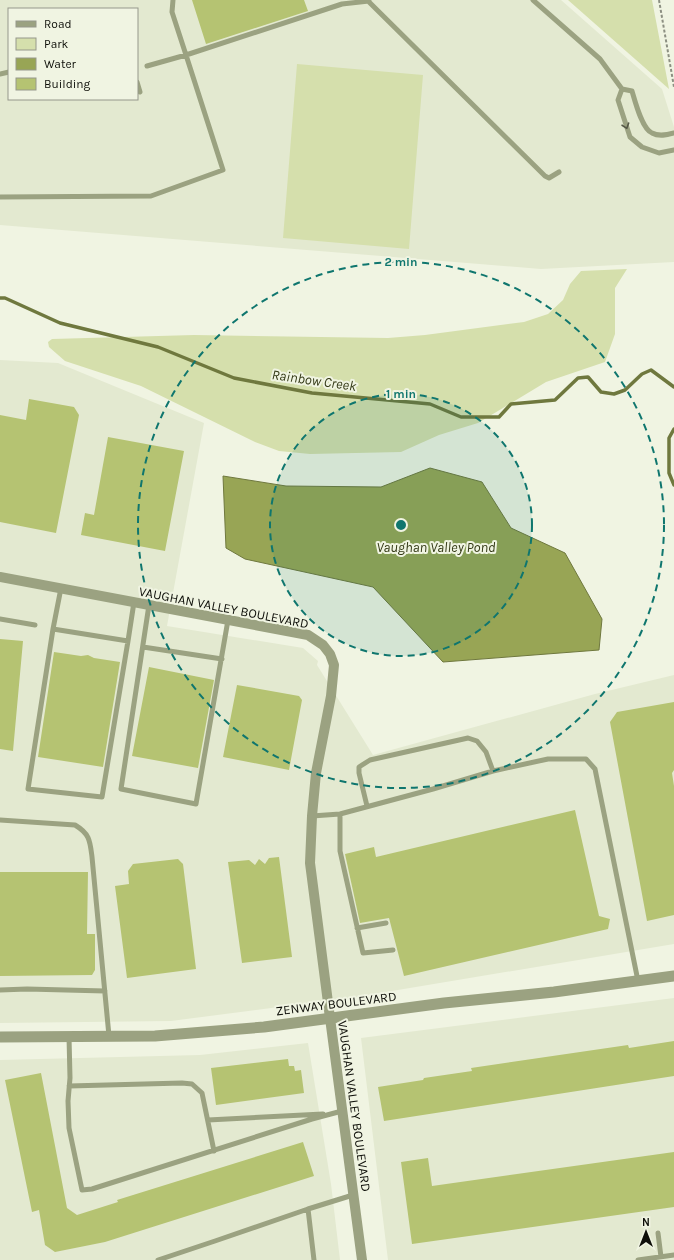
<svg xmlns="http://www.w3.org/2000/svg" width="674" height="1260" viewBox="0 0 674 1260" font-family="Karla,sans-serif">
  <style>
    .built { fill: #e3e9d0; fill-rule: evenodd }
    .green { fill: #d5dfac }
    .water { fill: #98a555; stroke: #6f783e }
    .lines { fill: none; stroke-linecap: round; stroke-linejoin: round }
    .stream { stroke: #6f783e; stroke-width: 3.5 }
    .building { fill: #b5c372 }
    .path { stroke: #8c8f82; stroke-width: 2; stroke-dasharray: 3 2; stroke-linecap: butt }
    .service { stroke: #9ba281; stroke-width: 5 }
    .minor { stroke: #9ba281; stroke-width: 10 }
    .tertiary { stroke: #9ba281; stroke-width: 11 }
    .oneway { stroke: #545845 }
    .ring { fill: none; stroke: #0f766e; stroke-width: 2; stroke-dasharray: 7 5 }
    .labels { text-anchor: middle; stroke-width: 4; stroke-linejoin: round; paint-order: stroke }
    .street-label { font-size: 13px; fill: #0e0f09; stroke: #f0f4e2 }
    .water-label { font-size: 14px; font-style: italic; fill: #333916; stroke: #f0f4e2 }
    .centre { fill: #0f766e; stroke: #f0f4e2; stroke-width: 2 }
    .ring-label { font-size: 12px; text-anchor: middle; font-weight: bold; fill: #0f766e; stroke: #f0f4e2; stroke-width: 4; stroke-linejoin: round; paint-order: stroke }
  </style>
  <rect width="100%" height="100%" fill="#f0f4e2"/>
  <path class="built" d="M0,0h561l101,89 12,38v135l-133,7 -541,-44zM9,9h128v90h-128z
    M0,360l58,3 146,60 -37,203 136,22 15,13 -1,4 56,90 222,-61 79,-19v269l-318,53 -185,24 -171,2z
    M674,998v262h-286l-27,-222z
    M308,1043l23,141 9,76h-340v-200l200,-5z"/>
  <path class="green" d="M568,0h84l17,89z
    M297,64l126,11 -14,174 -126,-11z
    M627,269l-12,19v46l-10,28 -59,20 -68,41 -39,12 -38,17 -91,2 -31,-3 -24,-9 -114,-56 -76,-25 -16,-14 -1,-5 4,-3 142,-4 194,3 37,-3 99,-13 24,-8 15,-14 7,-16 11,-13z"/>
  <path class="water" d="M430,468l52,14 29,46 54,25 37,66 -3,31 -156,12 -70,-75 -128,-28 -19,-11 -3,-72 63,10 95,1z"/>
  <g class="lines">
    <path class="stream" d="M0,298h5l55,25 98,24 76,31 78,15 118,11 31,13h38l12,-13 44,-4 23,-22 10,-1 13,15 13,2 11,-4 17,-16 9,-4 23,17
      M674,429l-5,9v35l5,12"/>
  </g>
  <path class="building" d="M192,0h112l4,11 -102,33z
    M29,399l45,8 5,8 -23,118 -56,-11v-107l26,5z
    M108,437l76,14 -19,100 -84,-16 4,-22 9,2z
    M0,639l23,2 -10,110 -13,-2z
    M54,652l27,4 7,-1 6,3 26,4 -17,105 -65,-10z
    M149,667l65,13 -16,88 -66,-12z
    M237,685l62,11 3,4 -13,70 -66,-13z
    M674,702v68l-2,3 2,13v129l-27,6 -37,-199 7,-10z
    M575,810l24,106 11,3 -2,10 -204,47 -15,-58 -29,5 -15,-69 29,-7 2,10z
    M279,857l13,100 -50,6 -14,-101 21,-2 6,5 4,-6 6,5 4,-6z
    M178,859l5,5 13,105 -69,9 -12,-92 14,-2 -1,-13 5,-7z
    M0,872h88l-1,62h8v36l-3,5 -92,1z
    M674,1041v35l-290,45 -6,-34 45,-7 1,-2 48,-7 -1,-3 157,-23 1,3z
    M288,1059l1,7h5l1,5 6,-1 3,23 -88,12 -5,-37z
    M41,1073l26,135 10,7 41,-13 -1,-2 186,-58 11,34 -209,66 -50,10 -10,-7 -6,-35 -7,2 -27,-132z
    M674,1152v55l-262,37 -11,-82 27,-4 4,28z"/>
  <g class="lines">
    <path class="path" d="M659,0l15,87"/>
    <path class="service" d="M173,0l-1,12 14,43 156,-51 27,-3
      M367,0l178,176 4,2 10,-6
      M533,0l67,59 22,30 10,2c3,10 10,38 20,42 7,4 15,2 22,0
      M0,74l9,-2
      M137,82l3,10
      M622,89l-4,11 12,37 12,10 17,6 15,-3
      M0,197l151,-1 72,-26 -37,-115 -39,11
      M61,588l-8,41 75,12 6,-39
      M149,605l-28,184 75,15 32,-184
      M0,619l35,6
      M53,629l-25,160 74,8 26,-156
      M143,647l79,12
      M367,806l-8,-33v-6l11,-7 98,-22 9,3 9,11 7,19
      M340,814v37l23,102 30,-3
      M312,816l28,-2 93,-25 60,-18 55,-12h38l9,10 43,212
      M0,820l75,5c15,9 15,16 17,32l17,179
      M357,928l29,-5
      M0,990l27,-1 78,2
      M69,1037l1,41 -2,23 1,27 13,62 10,-1 220,-70 30,-8
      M69,1086l113,-3 10,1 10,9 12,58
      M208,1120l115,-6
      M658,1233l3,24
      M158,1260l57,-19 93,-32
      M314,1260l-6,-51 45,-14
      M638,1260l36,-5"/>
    <path class="minor" d="M0,577l308,58 15,10 7,9 4,11 -3,31 -15,77 -4,43 -2,47 20,155 32,242"/>
    <path class="tertiary" d="M0,1037l155,-1 109,-9 180,-24 110,-11 120,-16"/>
  </g>
  <defs><path id="oneway-chevron" d="M-2-3.5L2.5 0L-2 3.5" fill="none" stroke-width="1.6" stroke-linecap="round" stroke-linejoin="round"/></defs>
  <use class="oneway" href="#oneway-chevron" transform="translate(626 126) rotate(71)"/>
  <circle cx="401" cy="525" r="131" fill="#0f766e" fill-opacity=".12"/>
  <g class="ring">
    <circle cx="401" cy="525" r="131"/>
    <circle cx="401" cy="525" r="263"/>
  </g>
  <g class="labels">
    <g class="street-label">
      <text transform="translate(224 607) rotate(11)" y="5">VAUGHAN VALLEY BOULEVARD</text>
      <text transform="translate(336 1003) rotate(-7)" y="5">ZENWAY BOULEVARD</text>
      <text transform="translate(355 1106) rotate(82)" y="5">VAUGHAN VALLEY BOULEVARD</text>
    </g>
    <g class="water-label">
      <text transform="translate(314 380) rotate(8)" y="5">Rainbow Creek</text>
      <text x="436" y="552">Vaughan Valley Pond</text>
    </g>
  </g>
  <circle cx="401" cy="525" r="6" class="centre"/>
  <g class="ring-label">
    <text x="401" y="266">2 min</text>
    <text x="401" y="398">1 min</text>
  </g>
  <rect x="8" y="8" width="130" height="92" fill="#f0f4e2" stroke="#96988b"/>
  <rect x="16" y="21" width="20" height="6" fill="#9ba281" stroke="#96988b"/>
  <text x="44" y="28" font-size="12" fill="#0e0f09">Road</text>
  <rect x="16" y="38" width="20" height="12" fill="#d5dfac" stroke="#96988b"/>
  <text x="44" y="48" font-size="12" fill="#0e0f09">Park</text>
  <rect x="16" y="58" width="20" height="12" fill="#98a555" stroke="#96988b"/>
  <text x="44" y="68" font-size="12" fill="#0e0f09">Water</text>
  <rect x="16" y="78" width="20" height="12" fill="#b5c372" stroke="#96988b"/>
  <text x="44" y="88" font-size="12" fill="#0e0f09">Building</text>
  <g transform="translate(646 1232)" stroke="#f0f4e2" stroke-width="3" paint-order="stroke">
  <path d="M0-3L7 15L0 10L-7 15Z" fill="#0e0f09"/>
  <text y="-6" font-size="11" font-weight="bold" text-anchor="middle" fill="#0e0f09">N</text>
  </g>
</svg>
